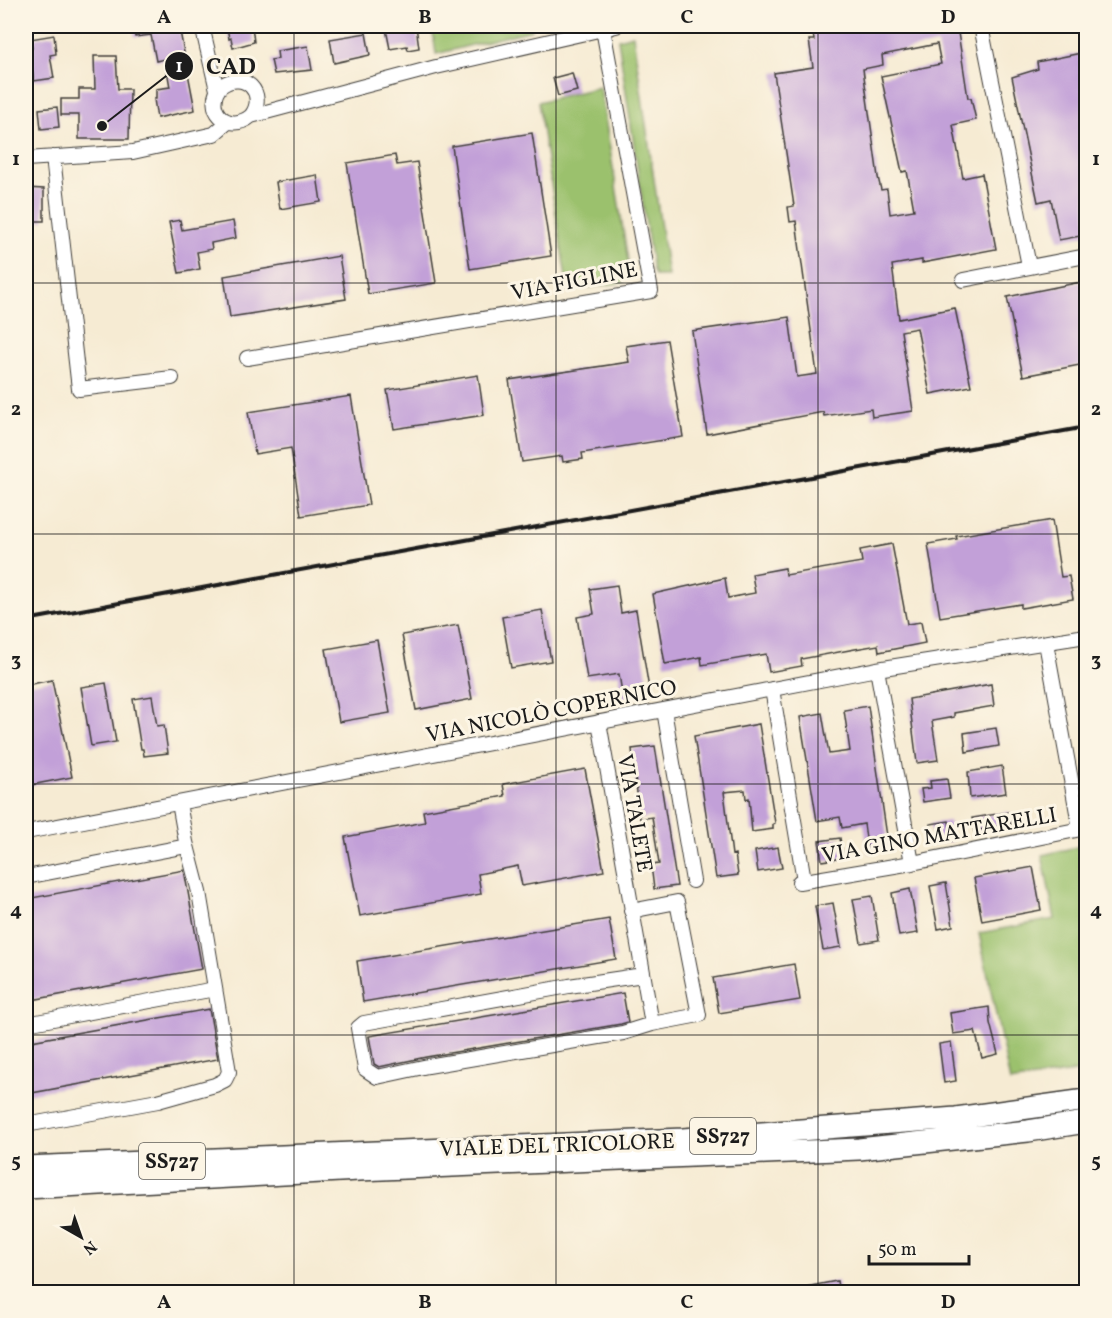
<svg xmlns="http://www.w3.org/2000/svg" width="1112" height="1318" viewBox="0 0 1112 1318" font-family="Vollkorn,serif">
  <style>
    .green { fill: #9bc16d; stroke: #5c6e44; stroke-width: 1.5 }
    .building { fill: #c2a0d8; fill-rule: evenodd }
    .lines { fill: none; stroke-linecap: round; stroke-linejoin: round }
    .minor-casing { stroke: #3d3b37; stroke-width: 16 }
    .highway-casing { stroke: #3d3b37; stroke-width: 24 }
    .minor { stroke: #fff; stroke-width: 14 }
    .highway { stroke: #fff; stroke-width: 21 }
    .rail { stroke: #1c1c1c; stroke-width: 4 }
    .grid { fill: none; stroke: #1c1c1c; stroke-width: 1.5; stroke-opacity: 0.55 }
    .labels { text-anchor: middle; stroke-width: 6; stroke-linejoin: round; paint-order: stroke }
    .shield { fill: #fcf5e5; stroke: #5f5d58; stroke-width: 1.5 }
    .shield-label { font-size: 21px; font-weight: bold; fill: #1c1c1c }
    .street-label { font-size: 22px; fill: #1c1c1c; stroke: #fcf5e5 }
    .leader { fill: none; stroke: #1c1c1c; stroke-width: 2 }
    .callout-dot { fill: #1c1c1c; stroke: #fcf5e5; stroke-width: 2 }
    .mark-label { font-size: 18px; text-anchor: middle; font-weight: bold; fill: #fff }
    .callout-label { font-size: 24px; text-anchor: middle; font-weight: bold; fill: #1c1c1c; stroke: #fcf5e5; stroke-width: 6; stroke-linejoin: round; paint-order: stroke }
    .neatline { fill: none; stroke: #1c1c1c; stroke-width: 2 }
    .grid-label { font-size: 20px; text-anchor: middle; font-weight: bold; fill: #1c1c1c }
  </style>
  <rect width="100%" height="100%" fill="#fcf5e5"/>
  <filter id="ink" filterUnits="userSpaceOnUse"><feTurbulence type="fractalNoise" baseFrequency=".0167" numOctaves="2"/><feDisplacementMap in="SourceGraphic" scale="12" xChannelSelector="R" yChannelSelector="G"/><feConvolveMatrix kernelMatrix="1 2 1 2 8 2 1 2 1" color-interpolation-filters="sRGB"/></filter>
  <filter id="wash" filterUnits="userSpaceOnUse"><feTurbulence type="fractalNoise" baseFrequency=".008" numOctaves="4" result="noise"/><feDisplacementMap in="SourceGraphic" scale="24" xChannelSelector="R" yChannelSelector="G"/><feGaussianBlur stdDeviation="1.35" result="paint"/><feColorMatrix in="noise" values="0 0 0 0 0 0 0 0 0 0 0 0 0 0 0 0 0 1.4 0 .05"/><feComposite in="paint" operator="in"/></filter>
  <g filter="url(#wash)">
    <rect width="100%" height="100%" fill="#f6ebd3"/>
    <path class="green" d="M432,26h99l1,4 -96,24z
      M633,35l35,241h-13l-2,-5 -35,-232z
      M600,87l30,186 -8,10 -54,7 -30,-188z
      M1086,845v225l-76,12 -31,-149 76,-14 -13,-64z"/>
    <g id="blocks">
      <path class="building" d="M133,26h46l16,84 -38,8 -3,-19h2v-10l14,-2 -5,-28 -9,2 -5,-26 -16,2z
        M227,26h25l2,16 -21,6 -2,-10 -2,1z
        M395,26h21l3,22 -11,2 -1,-4 -17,3 -4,-20 9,-2z
        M812,26h16l1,6 43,-6h85l11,72h3l5,22 -23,5 10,53 19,-4 14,75 -74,14v-3l-30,5 7,54 56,-11 16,78 -41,8 -13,-66 -16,3 12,80 -41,6 -1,-8 -47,7 -1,-4 -116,22 -15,-103 97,-14 8,60 20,-3 -21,-153 -6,1 -2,-15 6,-1 -20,-133 39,-6 -4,-27h5zM937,44l4,20 -60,12 21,96 5,-1 7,39 -24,4 -3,-25 -6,1 -3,-13 -15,-108 20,-4 -1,-10z
        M366,33l4,22 -36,8 -4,-24z
        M54,35l2,19 -6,1 4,23 -20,3 -5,-32 3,-1 -2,-9z
        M308,46l4,24 -38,4 -3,-14 7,-1 -1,-8z
        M1086,52v183l-27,5 -8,-41 -13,3 -26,-125 26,-8 -1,-7z
        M94,56h22l2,33h12l-1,50h-50v-24h-18v-16h18v-10h16z
        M572,73l5,18 -19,5 -5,-18z
        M57,107l2,20 -18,2 -2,-20z
        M532,133l19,123 -81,13 -18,-123z
        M395,155l2,10 20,-3 19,121 -68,11 -21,-131z
        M317,175l4,27 -41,7 -4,-27z
        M26,188l18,1v32h-18z
        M180,220l2,10 51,-9 3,17 -25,5 1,6 -15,3 3,17 -21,4 -10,-51z
        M339,256l7,43 -116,18 -6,-41z
        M1086,281v56l-6,1 5,26 -62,12 -16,-79z
        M667,340l16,97 -101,16 1,6 -20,3 -1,-6 -40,6 -13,-82 120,-18 -3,-16z
        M478,375l6,40 -90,14 -7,-39z
        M351,396l18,109 -68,11 -10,-68 -36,6 -7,-42z
        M1052,520l9,57 8,-1 4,23 -52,9v-4l-81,13 -12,-73 29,-5 -1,-3z
        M892,544l15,80 14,-2 4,21 -46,9 -1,-7 -23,4 -54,10 1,7 -33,6 -3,-18 -64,11 -1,-8 -36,7 -12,-70 72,-16 3,20 27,-5 -3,-19 33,-6 1,7 76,-13 -2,-12z
        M617,585l4,28 15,-3 14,85 -27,4 -4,-25 -32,5 -10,-62 17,-3 -4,-25z
        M542,610l9,51 -40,7 -9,-51z
        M458,625l14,74 -56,11 -14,-75z
        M377,640l13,73 -51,9 -13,-73z
        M52,680l20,97 -46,9v-101z
        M106,683l10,59 -25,4 -10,-59z
        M991,684l3,22 -40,7v4l-22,4 6,39 -21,3 -8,-64z
        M152,696l5,30 7,-1 4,28 -24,3 -1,-7h-2l-8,-50z
        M868,706l21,144 -21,3 -4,-29 -22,4 -2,-11 -23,4 -17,-104 22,-4 7,41 21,-3 -6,-41z
        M759,724l16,99 -2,1v5l-21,3 -3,-34 -3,1 -1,-9 -21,2 8,63 3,-1 3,21 -22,3 -22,-142z
        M996,728l3,18 -33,6 -2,-19z
        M655,746l22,140 -23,3 -3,-24 8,-1 -7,-47 -12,2 -8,-70z
        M1002,766l4,27 -36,5 -2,-26z
        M585,769l19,102 -82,15 -4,-20 -40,8 3,20 -121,22 -15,-79 80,-15 -2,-11 82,-15 -2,-12z
        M947,779l3,19 -27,4 -2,-13 10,-1 -1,-7z
        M1009,812l2,12 -37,7 -2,-13z
        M949,821l3,20 -19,3 -3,-20z
        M840,838l3,20 -21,3 -3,-20z
        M778,847l4,21 -24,4 -3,-21z
        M1033,867l8,43 -59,11 -8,-43z
        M184,870l18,99 -176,32v-102z
        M946,883l7,43 -15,3 -8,-43z
        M910,889l8,44 -19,3 -7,-43z
        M872,896l7,44 -18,3 -8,-44z
        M833,903l8,44 -18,3 -8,-44z
        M609,919l7,40 -253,43 -6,-41z
        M794,964l6,36 -81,13 -6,-35z
        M623,993l5,29 -7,2 -195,33 -47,10 -5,-3 -5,-28z
        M989,1007l1,16 8,31 -16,4 -7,-27 -22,3 -3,-21z
        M209,1009l9,50 -192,35v-52z
        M951,1042l5,39 -12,2 -5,-39z
        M837,1281l2,12h-33l-1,-6z"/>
    </g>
  </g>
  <g filter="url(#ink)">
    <use href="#blocks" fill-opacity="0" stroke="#3d3b37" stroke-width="1.5"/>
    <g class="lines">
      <defs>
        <path id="minor" d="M202,26l15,64
          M981,26l48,240
          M251,116c17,-22 -7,-47 -30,-30 -19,22 7,49 30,30l185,-49 180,-41
          M53,157l26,232 93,-11
          M26,159l107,-7 81,-18 14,-12
          M963,280l123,-24
          M247,358l404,-67 -48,-262
          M1046,643l34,186
          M877,669l35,194
          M772,689l32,191
          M664,710l29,171
          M599,722l53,302 47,-9 -22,-113 -46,9
          M26,832l851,-163 209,-33
          M26,877l161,-31
          M799,882l113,-19 174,-35
          M643,975l-74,11 -205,37 -6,5 7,41 12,8 51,-11 195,-33 29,-9
          M26,1024l189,-35
          M26,1125l132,-24 57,-16 10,-5 4,-8 -30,-180 -13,-50 -7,-39"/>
        <path id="highway" d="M26,1167l657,-28 273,-21 130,-18
          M26,1188l333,-18 500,-21 169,-18 58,-9"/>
      </defs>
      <use href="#minor" class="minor-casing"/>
      <use href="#highway" class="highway-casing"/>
      <use href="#minor" class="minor"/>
      <use href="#highway" class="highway"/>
      <path class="rail" d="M26,620l1060,-193"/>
    </g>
  </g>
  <path class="grid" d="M294,26v1266M556,26v1266M818,26v1266M26,283h1060M26,534h1060M26,784h1060M26,1035h1060"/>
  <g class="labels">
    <g class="shield">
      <rect x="690" y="1118" width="66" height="36" rx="4.5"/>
      <rect x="139" y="1143" width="66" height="36" rx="4.5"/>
    </g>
    <g class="shield-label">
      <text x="723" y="1143">SS727</text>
      <text x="172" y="1168">SS727</text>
    </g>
    <g class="street-label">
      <text transform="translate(574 280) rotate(-11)" y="8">VIA FIGLINE</text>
      <text transform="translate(551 710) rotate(-11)" y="8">VIA NICOLÒ COPERNICO</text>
      <text transform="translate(636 813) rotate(80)" y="8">VIA TALETE</text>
      <text transform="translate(939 834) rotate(-10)" y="8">VIA GINO MATTARELLI</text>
      <text transform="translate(557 1144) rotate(-2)" y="8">VIALE DEL TRICOLORE</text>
    </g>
  </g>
  <path class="leader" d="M102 126L179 66"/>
  <g class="callout-dot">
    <circle cx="102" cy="126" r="6"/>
    <circle cx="179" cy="66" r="15"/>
  </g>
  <g class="mark-label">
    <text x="179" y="72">1</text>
  </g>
  <g class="callout-label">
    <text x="231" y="74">CAD</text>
  </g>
  <rect width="1112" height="1318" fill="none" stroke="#fcf5e5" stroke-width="66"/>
  <g transform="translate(81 1237) rotate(140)" stroke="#fcf5e5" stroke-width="4.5" paint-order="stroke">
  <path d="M0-4.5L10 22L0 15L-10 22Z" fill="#1c1c1c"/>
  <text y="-9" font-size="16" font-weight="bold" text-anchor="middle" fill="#1c1c1c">N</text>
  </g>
  <path d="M869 1255v9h100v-9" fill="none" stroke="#1c1c1c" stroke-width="3"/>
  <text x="878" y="1255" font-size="18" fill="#1c1c1c" stroke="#fcf5e5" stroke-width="4.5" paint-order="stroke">50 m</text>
  <rect x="33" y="33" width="1046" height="1252" class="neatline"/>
  <g class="grid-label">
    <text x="164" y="23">A</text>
    <text x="425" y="23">B</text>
    <text x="687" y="23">C</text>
    <text x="948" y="23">D</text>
    <text x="16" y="165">1</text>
    <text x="1096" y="165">1</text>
    <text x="16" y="415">2</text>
    <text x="1096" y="415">2</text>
    <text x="16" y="666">3</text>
    <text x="1096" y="666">3</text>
    <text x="16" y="916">4</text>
    <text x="1096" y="916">4</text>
    <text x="16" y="1167">5</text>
    <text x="1096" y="1167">5</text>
    <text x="164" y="1308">A</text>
    <text x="425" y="1308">B</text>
    <text x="687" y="1308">C</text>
    <text x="948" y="1308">D</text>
  </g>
</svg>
